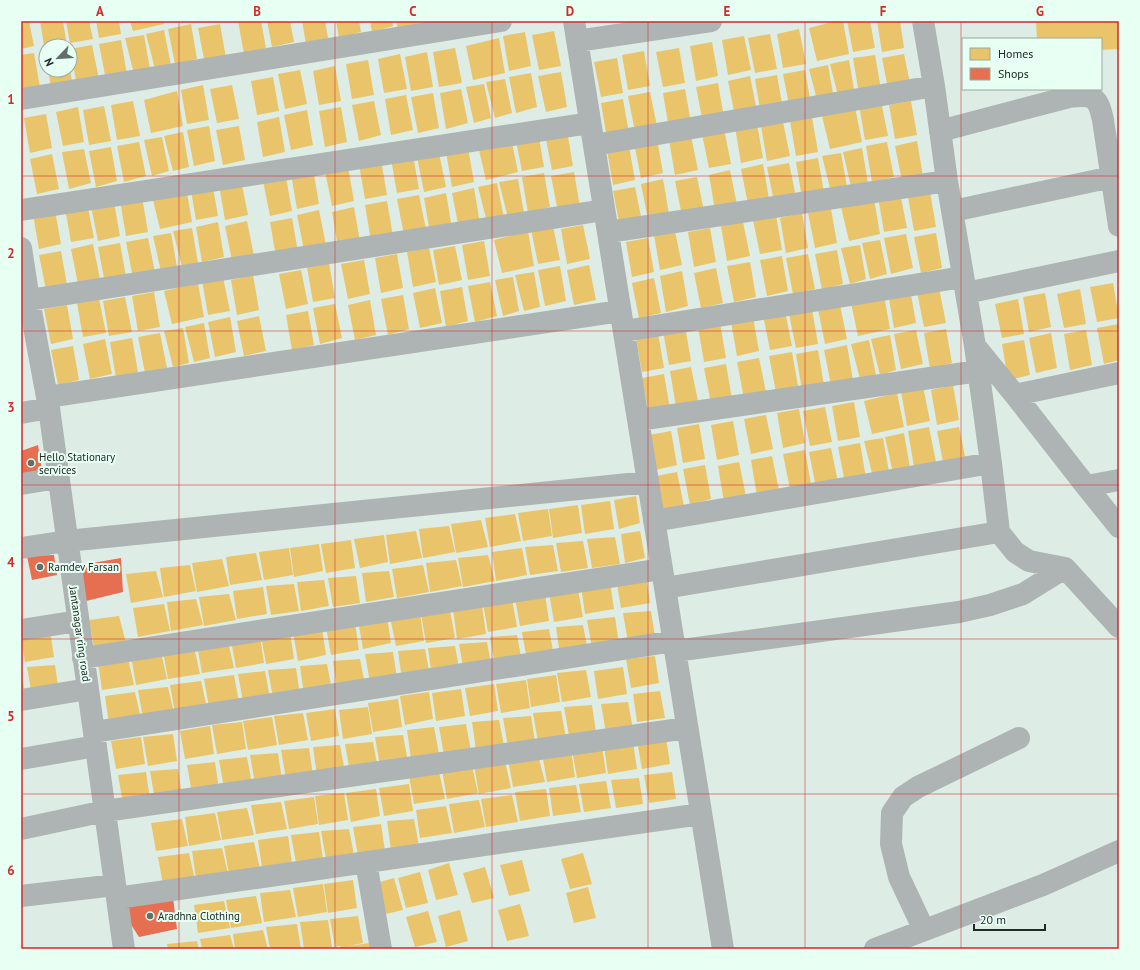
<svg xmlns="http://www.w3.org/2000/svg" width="1140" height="970" viewBox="0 0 1140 970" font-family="'PT Sans',sans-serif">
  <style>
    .homes { fill: #e9c46a }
    .shops { fill: #e76f51 }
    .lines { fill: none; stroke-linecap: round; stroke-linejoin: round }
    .minor { stroke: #aeb4b3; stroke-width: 22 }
    .grid { fill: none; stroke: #d62828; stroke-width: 1; stroke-opacity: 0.55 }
    .poi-dot { fill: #626f69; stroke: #e8fff4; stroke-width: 1.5 }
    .labels { text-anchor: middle; stroke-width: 4; stroke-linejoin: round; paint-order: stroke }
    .poi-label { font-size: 11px; fill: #202b26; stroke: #e8fff4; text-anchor: start }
    .street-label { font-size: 11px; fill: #202b26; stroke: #e8fff4 }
    .neatline { fill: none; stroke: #d62828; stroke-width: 1.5 }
    .grid-label { font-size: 13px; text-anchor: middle; font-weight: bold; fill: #d62828 }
  </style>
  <rect width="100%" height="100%" fill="#ddede5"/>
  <path class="homes" d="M21,21h8l5,25 -13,3z
    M40,21h23l3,19 -22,5z
    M66,21h23l4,18 -23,4z
    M96,21h23l2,13 -22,4z
    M130,21h34v3l-31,7z
    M238,21h23l5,27 -22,6z
    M267,21h23l4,21 -22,5z
    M302,21h23l3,17 -22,6z
    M336,21h23l2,11 -22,6z
    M370,21h22l1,5 -21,6z
    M396,21h23l1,4 -22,5z
    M836,21h7l6,33 -32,7 -8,-33z
    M847,21h23l5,27 -22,4z
    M877,21h23l4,27 -22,4z
    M1036,21h83v28l-18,1v-11h-64z
    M191,24l6,35 -22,5 -7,-35z
    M220,24l6,34 -21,6 -7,-36z
    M799,29l7,35 -23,4 -6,-34z
    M164,30l7,35 -16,4 -9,-35z
    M554,31l7,35 -22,4 -7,-35z
    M525,32l6,34 -22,5 -6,-35z
    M770,34l7,35 -22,4 -7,-35z
    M144,35l6,34 -16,5 -9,-36z
    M744,36l7,34 -23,5 -6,-35z
    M499,38l6,35 -32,7 -7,-34z
    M121,40l6,35 -21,5 -7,-36z
    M712,42l6,34 -22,5 -6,-35z
    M92,45l7,34 -22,6 -7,-36z
    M455,48l7,35 -23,4 -6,-35z
    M679,48l6,35 -22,4 -7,-35z
    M644,51l6,35 -22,4 -6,-35z
    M427,52l6,35 -22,4 -6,-34z
    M34,53l6,34 -19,5v-37z
    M400,54l7,35 -23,4 -6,-34z
    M904,54l7,34 -22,6 -7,-36z
    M875,55l6,34 -22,5 -6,-36z
    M617,58l6,35 -22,4 -7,-35z
    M368,60l6,35 -22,4 -6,-35z
    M849,60l6,35 -16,4 -9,-35z
    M828,65l6,34 -16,5 -9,-35z
    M335,66l6,35 -22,4 -6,-34z
    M48,70h22l2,11 -21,6z
    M300,70l7,34 -22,5 -7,-35z
    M805,70l6,34 -21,6 -7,-36z
    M561,72l6,35 -21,5 -8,-36z
    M531,73l6,34 -21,6 -7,-36z
    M777,75l6,34 -22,6 -6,-36z
    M750,76l7,35 -22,5 -7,-35z
    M273,77l6,34 -22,4 -6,-34z
    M505,79l7,34 -17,5 -9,-36z
    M718,83l6,34 -21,6 -7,-36z
    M484,84l7,34 -17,5 -8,-36z
    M203,85l6,35 -22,4 -6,-34z
    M232,85l7,34 -22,4 -7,-34z
    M461,89l7,34 -22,6 -6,-36z
    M685,89l6,34 -22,6 -6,-36z
    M177,91l6,35 -32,7 -7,-33z
    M650,92l7,34 -22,6 -7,-36z
    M433,93l6,35 -21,5 -7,-36z
    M406,95l7,35 -22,5 -6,-36z
    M623,99l6,34 -22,6 -6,-36z
    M133,101l7,35 -23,4 -6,-35z
    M374,101l7,34 -22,6 -7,-36z
    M881,101l7,35 -23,4 -6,-35z
    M911,101l6,34 -22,4 -6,-34z
    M104,106l7,35 -22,4 -6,-35z
    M78,107l6,35 -21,4 -7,-34z
    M341,107l6,35 -22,5 -6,-36z
    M855,107l7,35 -32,7 -8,-33z
    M307,110l6,35 -22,5 -7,-35z
    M46,114l6,34 -22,5 -6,-35z
    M279,117l6,35 -22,5 -6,-35z
    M812,117l6,35 -22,4 -6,-35z
    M783,122l7,34 -23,5 -6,-35z
    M757,124l6,34 -22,5 -6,-36z
    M209,126l6,35 -21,5 -7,-36z
    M239,126l6,34 -22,5 -7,-35z
    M724,129l7,35 -22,4 -7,-34z
    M567,131l6,35 -21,4 -7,-35z
    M183,132l6,35 -16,4 -9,-35z
    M538,132l6,35 -22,4 -7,-35z
    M691,136l7,34 -23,5 -6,-35z
    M162,137l7,34 -17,5 -8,-36z
    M511,138l7,34 -32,8 -8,-34z
    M657,139l6,34 -22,5 -7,-35z
    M917,141l6,35 -21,5 -7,-35z
    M139,142l7,34 -22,6 -7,-36z
    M887,142l7,35 -22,5 -6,-36z
    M629,146l6,34 -22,5 -6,-35z
    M111,147l6,34 -21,6 -7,-36z
    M468,148l6,34 -22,5 -6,-35z
    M862,148l6,35 -17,4 -8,-35z
    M84,149l7,34 -22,6 -7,-37z
    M439,153l7,34 -22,5 -7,-35z
    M841,153l6,34 -16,5 -9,-36z
    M52,154l7,35 -22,5 -7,-35z
    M413,155l6,34 -22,4 -6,-34z
    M818,158l6,34 -22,6 -6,-36z
    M381,160l6,35 -22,4 -6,-34z
    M789,163l7,34 -22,5 -7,-35z
    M763,164l6,35 -21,5 -7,-35z
    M348,167l6,34 -22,5 -7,-35z
    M313,169l6,35 -22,5 -6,-35z
    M730,170l7,35 -22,5 -6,-35z
    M574,172l6,35 -22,5 -7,-36z
    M544,173l6,34 -22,6 -6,-36z
    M286,177l6,34 -22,5 -7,-35z
    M697,177l7,34 -22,5 -7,-35z
    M518,179l6,34 -16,5 -9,-36z
    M663,179l6,35 -21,5 -7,-35z
    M241,180l7,35 -23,5 -6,-35z
    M212,182l6,34 -22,4 -6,-35z
    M497,183l7,35 -17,4 -9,-35z
    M186,187l6,35 -32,7 -8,-33z
    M635,187l7,34 -22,6 -7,-36z
    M474,188l6,35 -21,6 -7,-36z
    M930,192l6,35 -22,4 -6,-34z
    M446,193l6,35 -22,5 -6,-35z
    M900,193l7,35 -23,4 -6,-35z
    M419,195l7,34 -22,6 -7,-36z
    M142,197l6,35 -22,4 -6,-35z
    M874,199l6,35 -31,7 -8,-34z
    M387,201l6,35 -22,5 -6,-36z
    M114,202l6,34 -22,5 -7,-35z
    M87,203l7,35 -23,4 -6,-34z
    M354,207l6,35 -22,5 -6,-35z
    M831,209l6,34 -22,5 -7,-35z
    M55,210l6,34 -22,5 -6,-35z
    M319,210l7,35 -22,5 -7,-35z
    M802,213l6,35 -22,5 -6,-35z
    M776,215l6,35 -22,4 -7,-34z
    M292,218l6,34 -22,5 -6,-35z
    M247,221l7,35 -22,5 -7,-35z
    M218,222l6,35 -22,5 -6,-35z
    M743,222l7,34 -23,5 -6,-35z
    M583,225l7,34 -23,5 -6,-35z
    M553,226l7,34 -22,4 -7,-35z
    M192,228l6,35 -16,4 -9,-36z
    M710,228l6,34 -22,5 -6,-35z
    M528,231l6,35 -32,7 -8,-33z
    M675,231l7,34 -22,5 -6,-35z
    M171,233l6,34 -16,5 -8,-36z
    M936,233l6,35 -21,5 -7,-36z
    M906,234l7,34 -22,6 -7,-36z
    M148,238l7,34 -22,6 -7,-36z
    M648,238l6,34 -22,5 -6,-35z
    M880,240l7,34 -17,5 -8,-36z
    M484,241l6,35 -22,4 -6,-35z
    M120,243l6,34 -21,6 -7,-36z
    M93,244l7,35 -22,5 -7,-35z
    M860,245l6,34 -16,5 -9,-36z
    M455,246l7,34 -23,5 -6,-35z
    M429,248l7,34 -23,5 -6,-35z
    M837,250l6,34 -21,6 -7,-36z
    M61,251l6,34 -21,5 -7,-35z
    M397,254l6,34 -22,5 -6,-35z
    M808,254l7,35 -22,5 -7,-36z
    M782,256l6,35 -21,5 -7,-36z
    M364,260l6,34 -22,5 -7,-35z
    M750,262l6,35 -22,5 -7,-36z
    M329,263l6,35 -22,4 -6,-35z
    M589,265l7,35 -22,5 -7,-35z
    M560,266l6,35 -21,5 -7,-36z
    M716,268l7,35 -22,5 -7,-35z
    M301,270l7,34 -22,5 -7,-35z
    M682,271l6,35 -22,6 -6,-36z
    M534,272l6,35 -16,4 -9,-36z
    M253,275l6,35 -22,5 -6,-35z
    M223,277l7,34 -22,4 -6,-34z
    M513,277l6,34 -16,5 -8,-36z
    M654,278l7,35 -22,5 -7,-35z
    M490,282l7,34 -22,6 -7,-36z
    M198,283l6,34 -32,7 -8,-33z
    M1113,283l6,35 -22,4 -7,-35z
    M462,287l6,34 -22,6 -6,-36z
    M435,288l7,35 -22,5 -7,-35z
    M939,288l7,35 -22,4 -7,-35z
    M910,289l6,34 -22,5 -6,-35z
    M1080,289l6,35 -22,4 -7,-34z
    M154,292l6,35 -22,4 -6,-35z
    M1045,293l6,34 -22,5 -6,-35z
    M403,295l6,34 -21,6 -7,-36z
    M884,295l6,34 -32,7 -7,-33z
    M125,297l7,35 -23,4 -6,-35z
    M99,299l7,34 -23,4 -6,-34z
    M1018,299l6,35 -22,4 -7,-34z
    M370,300l6,35 -21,5 -7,-35z
    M335,304l7,34 -22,6 -7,-36z
    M67,305l6,34 -22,5 -7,-35z
    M840,305l7,34 -22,5 -7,-35z
    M812,309l6,35 -22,4 -7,-34z
    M308,311l6,34 -22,5 -6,-35z
    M785,311l7,35 -22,4 -7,-35z
    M259,316l7,35 -22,5 -7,-35z
    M230,317l6,35 -21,5 -7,-35z
    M753,317l6,34 -22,5 -6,-34z
    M204,323l6,35 -16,4 -9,-35z
    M720,323l6,35 -22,4 -6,-35z
    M1119,324v36l-15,4 -7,-36z
    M685,326l6,35 -22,4 -6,-34z
    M183,328l6,35 -16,4 -9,-36z
    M946,329l6,34 -22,6 -6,-36z
    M916,330l7,34 -22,5 -7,-35z
    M1086,330l6,35 -22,5 -6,-36z
    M160,333l7,35 -22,5 -7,-36z
    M658,333l6,35 -22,4 -6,-34z
    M1051,333l6,35 -21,5 -7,-35z
    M890,335l6,35 -16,5 -9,-36z
    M132,338l6,34 -22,6 -6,-36z
    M105,339l7,35 -22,5 -7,-35z
    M869,340l7,35 -16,4 -9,-35z
    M1024,340l6,35 -22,5 -6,-36z
    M847,345l6,35 -22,5 -7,-35z
    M73,346l6,34 -21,5 -7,-35z
    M818,350l6,35 -22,5 -6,-36z
    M792,352l6,34 -22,6 -7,-36z
    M759,358l7,34 -22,6 -7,-36z
    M726,364l6,35 -21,5 -7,-36z
    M691,367l7,34 -22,6 -6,-36z
    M664,374l6,35 -21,5 -7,-36z
    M953,385l6,35 -22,5 -6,-35z
    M923,386l7,35 -23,5 -6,-35z
    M897,393l7,34 -32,7 -8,-33z
    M854,402l6,35 -22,4 -6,-35z
    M825,407l7,35 -22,4 -7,-35z
    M799,409l6,34 -22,5 -6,-35z
    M766,415l7,34 -22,5 -7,-35z
    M733,421l6,34 -22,5 -6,-35z
    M699,424l6,35 -22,4 -6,-35z
    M929,427l7,35 -22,5 -6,-36z
    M959,427l7,34 -22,6 -7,-36z
    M671,431l6,34 -22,5 -6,-35z
    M904,433l6,35 -17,5 -8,-36z
    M883,438l6,34 -16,5 -9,-36z
    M860,443l6,35 -21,5 -7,-36z
    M831,448l7,34 -22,6 -7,-36z
    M805,450l6,34 -21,5 -7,-35z
    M772,456l7,34 -22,6 -6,-36z
    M739,462l7,34 -22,6 -6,-36z
    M705,465l6,34 -21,6 -7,-36z
    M677,472l7,34 -22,6 -6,-36z
    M636,496l4,27 -21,6 -5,-29z
    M610,501l4,28 -29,5 -4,-29z
    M578,505l4,28 -29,5 -4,-29z
    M548,509l4,27 -29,5 -5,-28z
    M515,514l6,27 -31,6 -5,-29z
    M481,520l7,27 -32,6 -5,-29z
    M449,526l6,26 -32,6 -4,-29z
    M416,531l6,27 -32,6 -4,-29z
    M640,531l5,27 -20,5 -4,-29z
    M384,535l4,27 -28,6 -6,-29z
    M615,537l5,27 -28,4 -5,-29z
    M351,540l4,28 -29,5 -5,-29z
    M583,541l5,27 -27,4 -5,-29z
    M319,544l4,27 -29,6 -4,-29z
    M553,545l5,26 -28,4 -5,-28z
    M289,548l4,27 -29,5 -5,-28z
    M522,548l5,27 -31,6 -4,-29z
    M256,553l6,27 -32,5 -4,-28z
    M488,555l7,26 -32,6 -5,-29z
    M222,559l7,27 -32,6 -5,-29z
    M456,560l6,26 -32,6 -4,-29z
    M190,565l6,26 -32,6 -4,-29z
    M423,565l6,27 -32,6 -5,-29z
    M156,571l7,26 -32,6 -5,-29z
    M389,571l5,26 -28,5 -4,-29z
    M646,575l4,28 -29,5 -5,-29z
    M356,576l4,27 -27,4 -5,-29z
    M324,580l5,26 -28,5 -4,-29z
    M610,582l4,27 -29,5 -4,-28z
    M294,584l5,27 -28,4 -5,-29z
    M263,587l4,27 -30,5 -4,-28z
    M578,590l5,27 -29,5 -5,-29z
    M229,594l7,26 -32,6 -5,-29z
    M545,594l4,27 -29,5 -5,-28z
    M196,599l7,26 -32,6 -4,-29z
    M512,599l5,28 -29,5 -5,-29z
    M164,604l6,27 -32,6 -5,-29z
    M482,606l4,28 -29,5 -4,-29z
    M450,610l5,28 -29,5 -5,-29z
    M651,611l4,26 -27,5 -5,-29z
    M420,613l4,28 -28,5 -6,-29z
    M119,616l7,27 -32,5 -5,-28z
    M387,616l4,27 -28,6 -5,-29z
    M615,617l4,27 -27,4 -5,-28z
    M355,623l4,27 -28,5 -5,-28z
    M583,625l5,26 -28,5 -4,-29z
    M322,628l4,27 -28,6 -5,-29z
    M549,629l5,27 -27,4 -5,-28z
    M50,630l4,27 -29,5 -4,-25z
    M290,632l4,27 -28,5 -5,-28z
    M517,635l5,27 -27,4 -5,-29z
    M260,636l4,27 -28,5 -5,-28z
    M228,641l6,27 -32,5 -5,-28z
    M487,642l5,27 -28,4 -5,-29z
    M455,646l5,27 -28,4 -4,-29z
    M194,647l6,27 -32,5 -5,-28z
    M425,649l5,27 -28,4 -4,-29z
    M161,652l6,27 -31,6 -5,-29z
    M393,652l4,26 -27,5 -5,-29z
    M655,656l4,27 -28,5 -5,-29z
    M128,658l6,27 -32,5 -4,-28z
    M360,659l5,26 -28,4 -4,-28z
    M327,664l5,26 -28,5 -4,-29z
    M55,665l4,27 -27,4 -5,-29z
    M623,667l4,27 -29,5 -4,-28z
    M296,668l4,26 -27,4 -5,-28z
    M586,670l5,27 -29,5 -5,-29z
    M265,671l5,27 -27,4 -5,-28z
    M21,672l5,25 -5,1z
    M234,675l5,27 -30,5 -5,-28z
    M556,675l4,27 -29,5 -4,-28z
    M526,680l4,28 -29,5 -5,-29z
    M201,681l6,27 -32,5 -5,-28z
    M494,684l4,27 -28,5 -5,-28z
    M168,687l6,26 -31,5 -5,-28z
    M461,689l4,27 -29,5 -4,-28z
    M660,691l5,27 -28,4 -4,-28z
    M135,692l6,27 -32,5 -4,-28z
    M429,692l4,27 -28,6 -5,-29z
    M398,699l4,28 -29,5 -5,-29z
    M628,702l5,27 -27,4 -5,-29z
    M592,705l4,27 -27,4 -5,-29z
    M368,707l4,27 -29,5 -4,-29z
    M335,709l4,27 -28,5 -5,-28z
    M561,711l5,27 -28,4 -5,-29z
    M303,713l5,27 -29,5 -5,-29z
    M531,716l4,26 -27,5 -5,-29z
    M272,717l5,28 -29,5 -5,-29z
    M499,720l5,26 -28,4 -4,-28z
    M242,722l4,27 -29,5 -5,-29z
    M466,724l5,27 -27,4 -5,-28z
    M210,726l4,28 -29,5 -5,-28z
    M434,727l5,27 -28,5 -4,-29z
    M173,734l4,27 -29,5 -5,-29z
    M403,735l5,27 -28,4 -5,-29z
    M141,737l4,27 -29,5 -5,-28z
    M666,737l4,27 -28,5 -5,-28z
    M373,742l5,27 -28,4 -5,-29z
    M633,742l4,27 -29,5 -4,-28z
    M340,745l5,27 -28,4 -4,-29z
    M602,746l4,27 -29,5 -5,-28z
    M309,748l4,27 -27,4 -5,-29z
    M571,750l4,27 -28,5 -5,-29z
    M278,753l4,27 -27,4 -5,-29z
    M538,755l7,27 -32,5 -5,-28z
    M247,757l5,27 -28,4 -5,-28z
    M505,761l6,27 -32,6 -5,-29z
    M215,762l4,27 -27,4 -5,-28z
    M472,766l6,27 -31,6 -5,-29z
    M178,769l4,27 -27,4 -5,-29z
    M146,772l4,27 -27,4 -5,-28z
    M439,772l6,27 -31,5 -5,-28z
    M672,772l4,27 -27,4 -5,-28z
    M639,778l4,26 -27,4 -5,-28z
    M606,781l5,27 -27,4 -5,-28z
    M409,784l4,27 -29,5 -5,-28z
    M576,785l5,27 -28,4 -4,-28z
    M376,789l4,27 -29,6 -5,-29z
    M546,789l4,27 -30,5 -5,-29z
    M344,793l4,27 -29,5 -4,-29z
    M512,795l6,27 -32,5 -5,-28z
    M314,797l4,27 -29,5 -5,-28z
    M479,800l6,27 -31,6 -5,-29z
    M281,802l6,27 -31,5 -5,-29z
    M446,806l6,27 -32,5 -4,-28z
    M247,808l7,27 -32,5 -5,-28z
    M215,813l6,27 -32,6 -4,-29z
    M182,819l6,27 -32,5 -5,-28z
    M414,819l5,27 -28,4 -4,-29z
    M381,824l4,27 -27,5 -5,-29z
    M349,829l5,26 -28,4 -5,-28z
    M319,832l4,27 -27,4 -5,-28z
    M288,836l4,27 -30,5 -4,-28z
    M254,842l6,27 -31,5 -5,-28z
    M222,848l6,26 -32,5 -4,-28z
    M189,853l6,27 -32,5 -5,-28z
    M583,853l9,31 -22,5 -9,-30z
    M522,860l8,31 -21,5 -9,-31z
    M449,863l9,32 -22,5 -8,-30z
    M485,867l9,31 -22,5 -9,-30z
    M420,872l8,31 -22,5 -8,-30z
    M394,878l9,32 -22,5 -8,-31z
    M353,880l4,28 -29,5 -4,-29z
    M323,884l4,28 -29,5 -5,-29z
    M588,887l8,31 -22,5 -8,-30z
    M290,890l6,27 -32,5 -4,-29z
    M256,896l6,27 -31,5 -5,-28z
    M224,901l6,27 -32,5 -4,-28z
    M520,904l9,32 -22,5 -9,-31z
    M460,910l8,31 -22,6 -8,-31z
    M428,911l9,31 -22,5 -9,-30z
    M358,916l5,27 -15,3 22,-3 1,6h-30l-1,-3 -5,1 -5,-28z
    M328,920l4,27 -15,2h-13l-4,-27z
    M297,924l4,25h-31l-4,-22z
    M263,930l5,19h-33l-2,-15z
    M230,935l4,14h-32l-2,-10z
    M197,941l2,8h-31l-1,-5z"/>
  <path class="shops" d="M38,445l5,31 -22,4v-29z
    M54,555l3,20 -25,5 -5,-24z
    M121,558l2,34 -37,9 -5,-36z
    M172,890l5,39 -38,8 -22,-34z"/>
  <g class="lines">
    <path class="minor" d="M574,21l149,928
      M923,21l11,65 13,95 28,165 40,49 71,91 33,41
      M577,41l134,-20
      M21,99l480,-78
      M940,131l129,-34c24,-3 29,-1 34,23l16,106
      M594,145l340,-59
      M21,210l569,-87
      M953,211l159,-34
      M608,232l339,-51
      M21,248l8,52 20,108 75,541
      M966,293l153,-32
      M29,300l575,-90
      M624,331l339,-54
      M975,346l16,117 8,69 16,20 14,9 36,7 54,59
      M1015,395l104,-22
      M47,397l573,-86
      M21,413l28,-5
      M638,420l341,-49
      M21,484l37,-6
      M1086,486l33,-6
      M654,521l337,-58
      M21,548l46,-7 581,-59
      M665,588l334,-56
      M21,630l57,-9
      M675,651l284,-39 31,-7 33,-11 42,-26
      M83,658l579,-89
      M21,700l67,-11
      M94,732l580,-91
      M21,759l75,-13
      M21,829l84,-18 582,-83
      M366,862l15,87
      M21,896l94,-11
      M117,898l584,-84
      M924,930l-25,-53 -8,-33 1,-31 11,-16 15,-10 101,-49
      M875,949l168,-64 76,-34"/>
  </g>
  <path class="grid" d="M179,21v928M335,21v928M492,21v928M648,21v928M805,21v928M961,21v928M21,176h1098M21,331h1098M21,485h1098M21,639h1098M21,794h1098"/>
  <g class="poi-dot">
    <circle cx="31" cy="463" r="4"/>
    <circle cx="40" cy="567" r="4"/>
    <circle cx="150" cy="916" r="4"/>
  </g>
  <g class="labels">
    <g class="poi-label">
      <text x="39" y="461">Hello Stationary<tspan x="39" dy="13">services</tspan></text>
      <text x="48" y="571">Ramdev Farsan</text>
      <text x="158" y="920">Aradhna Clothing</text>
    </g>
    <g class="street-label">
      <text transform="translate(80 634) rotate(82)" y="4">Jantanagar ring road</text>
    </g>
  </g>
  <rect width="1140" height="970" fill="none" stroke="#e8fff4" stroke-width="44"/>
  <rect x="962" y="38" width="140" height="52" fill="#e8fff4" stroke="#98aaa2"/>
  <rect x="970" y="48" width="20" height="12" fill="#e9c46a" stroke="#98aaa2"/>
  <text x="998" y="58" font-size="12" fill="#202b26">Homes</text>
  <rect x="970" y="68" width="20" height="12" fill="#e76f51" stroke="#98aaa2"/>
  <text x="998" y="78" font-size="12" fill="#202b26">Shops</text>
  <g transform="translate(58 58) rotate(245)"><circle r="19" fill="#e8fff4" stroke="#98aaa2"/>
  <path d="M0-3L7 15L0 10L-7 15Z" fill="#626f69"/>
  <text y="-6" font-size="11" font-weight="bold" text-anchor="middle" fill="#202b26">N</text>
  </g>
  <path d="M974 924v6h71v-6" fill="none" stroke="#202b26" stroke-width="2"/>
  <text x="980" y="924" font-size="12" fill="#202b26" stroke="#e8fff4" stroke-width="3" paint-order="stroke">20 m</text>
  <rect x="22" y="22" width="1096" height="926" class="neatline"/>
  <g class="grid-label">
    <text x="100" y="16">A</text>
    <text x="257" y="16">B</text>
    <text x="413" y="16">C</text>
    <text x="570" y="16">D</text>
    <text x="727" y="16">E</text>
    <text x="883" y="16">F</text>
    <text x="1040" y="16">G</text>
    <text x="11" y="104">1</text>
    <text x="11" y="258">2</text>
    <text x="11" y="412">3</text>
    <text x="11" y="567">4</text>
    <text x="11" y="721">5</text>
    <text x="11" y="875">6</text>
  </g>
</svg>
